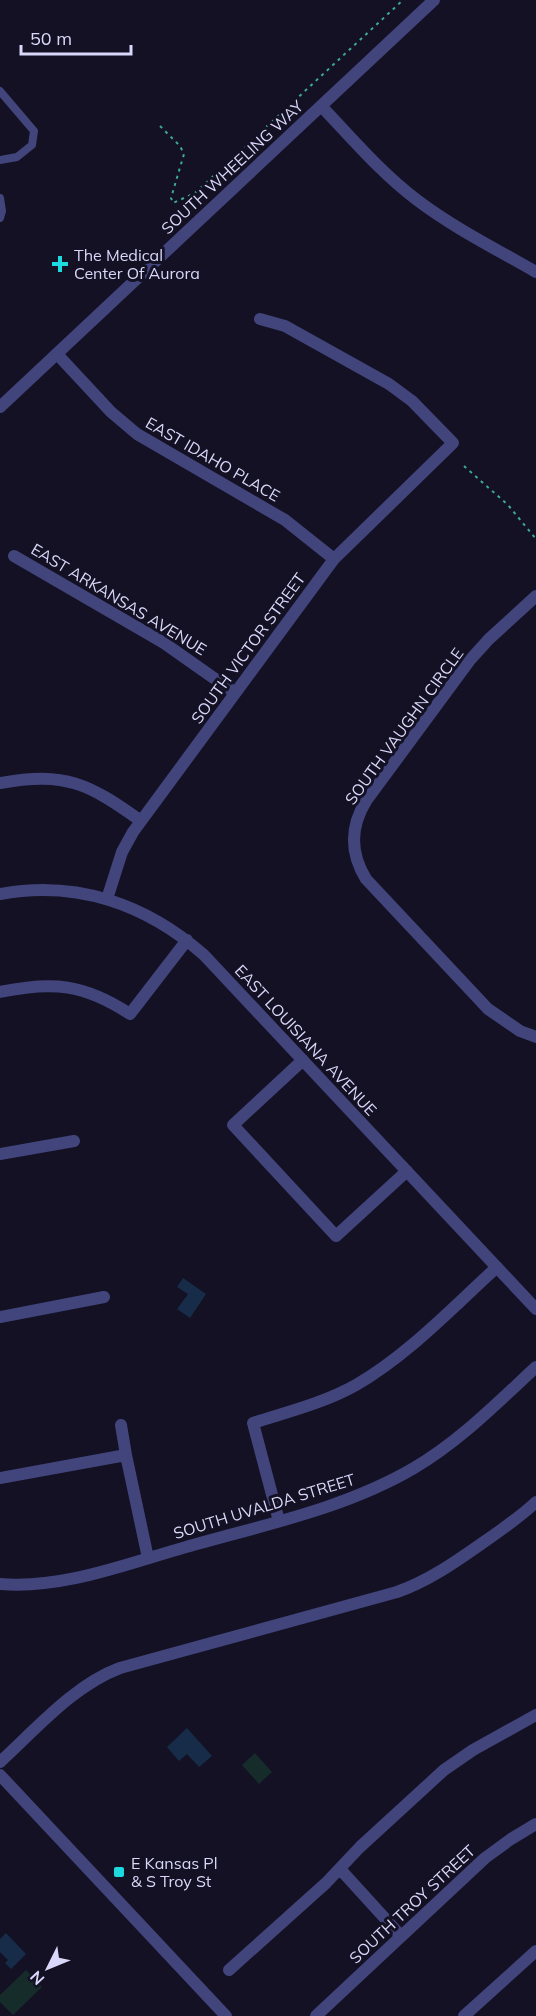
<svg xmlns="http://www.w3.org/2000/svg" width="536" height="2016" viewBox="0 0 536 2016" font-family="Mulish,sans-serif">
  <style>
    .green { fill: #152c2a }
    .water { fill: #162c48 }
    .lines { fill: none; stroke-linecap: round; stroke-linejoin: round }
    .path { stroke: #3ea89a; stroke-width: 2; stroke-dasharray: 3 4.5; stroke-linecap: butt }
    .service { stroke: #42447c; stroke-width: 8 }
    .minor { stroke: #42447c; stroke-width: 12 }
    .tertiary { stroke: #42447c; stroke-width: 12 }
    .poi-dot { fill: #1ddae1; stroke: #131123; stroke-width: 2 }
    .labels { text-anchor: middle; stroke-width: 6; stroke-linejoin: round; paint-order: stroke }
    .street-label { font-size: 16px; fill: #dad8fa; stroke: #131123 }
    .poi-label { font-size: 16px; fill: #dad8fa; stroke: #131123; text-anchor: start }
  </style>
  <rect width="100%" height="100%" fill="#131123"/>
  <path class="green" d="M255,1753l17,19 -13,12 -17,-19z
    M26,1970l16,17 -29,28 -13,-13v-7z"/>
  <path class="water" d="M183,1278l23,16 -16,24 -13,-9 11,-15 -11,-7z
    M187,1728l25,28 -13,11 -12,-13 -8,7 -12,-14z
    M6,1933l20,21 -15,15 -6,-6 3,-3 -8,-8v-13z"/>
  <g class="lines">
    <path class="path" d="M160,126l20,20 4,8 -13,44 2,5 22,-10 208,-193
      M464,466l44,39 28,34"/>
    <path class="service" d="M0,91l34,40 -2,14 -15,12 -17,3
      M0,198l2,13 -2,7"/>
    <path class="minor" d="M321,106c31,32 60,67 96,94 37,28 79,49 119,72
      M57,354l54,58 26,22 148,86 49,39
      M14,556l150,87 71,50
      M536,596l-47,43 -19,21 -104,141c-16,26 -16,52 0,78l122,130 32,22 16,6
      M0,783c66,-12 89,1 141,38
      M0,894c77,-14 146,10 204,61l332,354
      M107,899l15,-47 11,-20 201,-273 119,-116 -41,-42 -23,-17 -104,-58 -25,-7
      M0,992c53,-11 84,-8 130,22l57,-74
      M303,1060l-70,65 103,111 71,-65
      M0,1154l74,-13
      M0,1317l104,-20
      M121,1425l5,30
      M0,1478l126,-23 22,103
      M279,1521l-26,-98c34,-11 71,-20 103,-38 53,-31 96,-77 141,-118
      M0,1762c36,-33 74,-77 120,-94l277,-76c31,-11 57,-29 84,-48 19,-13 38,-26 55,-42
      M0,1775l226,241
      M340,1869l61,67
      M229,1970l97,-87 34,-36 84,-77 29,-20 63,-35
      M316,2016l169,-158 26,-19 25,-15
      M464,2016l72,-65"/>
    <path class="tertiary" d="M0,407l434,-407
      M0,1584c64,5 126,-20 186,-37 77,-22 158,-38 228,-79 46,-27 83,-65 122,-101"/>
  </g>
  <g class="poi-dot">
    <path d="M57 255h6v6h6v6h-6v6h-6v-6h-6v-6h6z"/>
    <rect x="113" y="1866" width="12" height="12" rx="3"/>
  </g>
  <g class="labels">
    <g class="street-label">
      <text transform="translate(232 167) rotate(-43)" y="6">SOUTH WHEELING WAY</text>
      <text transform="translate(213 459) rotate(30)" y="6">EAST IDAHO PLACE</text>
      <text transform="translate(119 599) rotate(31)" y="6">EAST ARKANSAS AVENUE</text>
      <text transform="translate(248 648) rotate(-54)" y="6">SOUTH VICTOR STREET</text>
      <text transform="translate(404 726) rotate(-54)" y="6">SOUTH VAUGHN CIRCLE</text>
      <text transform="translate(306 1040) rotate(47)" y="6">EAST LOUISIANA AVENUE</text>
      <text transform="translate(264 1506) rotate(-17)" y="6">SOUTH UVALDA STREET</text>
      <text transform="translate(412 1904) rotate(-43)" y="6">SOUTH TROY STREET</text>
    </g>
    <g class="poi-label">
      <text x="74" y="261">The Medical<tspan x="74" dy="18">Center Of Aurora</tspan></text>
      <text x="131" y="1869">E Kansas Pl<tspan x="131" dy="18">&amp; S Troy St</tspan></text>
    </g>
  </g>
  <g transform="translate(48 1968) rotate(227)" stroke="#131123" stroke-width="4.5" paint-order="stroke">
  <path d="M0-4.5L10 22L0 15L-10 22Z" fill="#dad8fa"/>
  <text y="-9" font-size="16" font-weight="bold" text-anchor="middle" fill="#dad8fa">N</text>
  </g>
  <path d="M21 45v9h110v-9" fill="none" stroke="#dad8fa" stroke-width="3"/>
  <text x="30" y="45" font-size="18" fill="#dad8fa" stroke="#131123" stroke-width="4.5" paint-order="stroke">50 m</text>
</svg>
